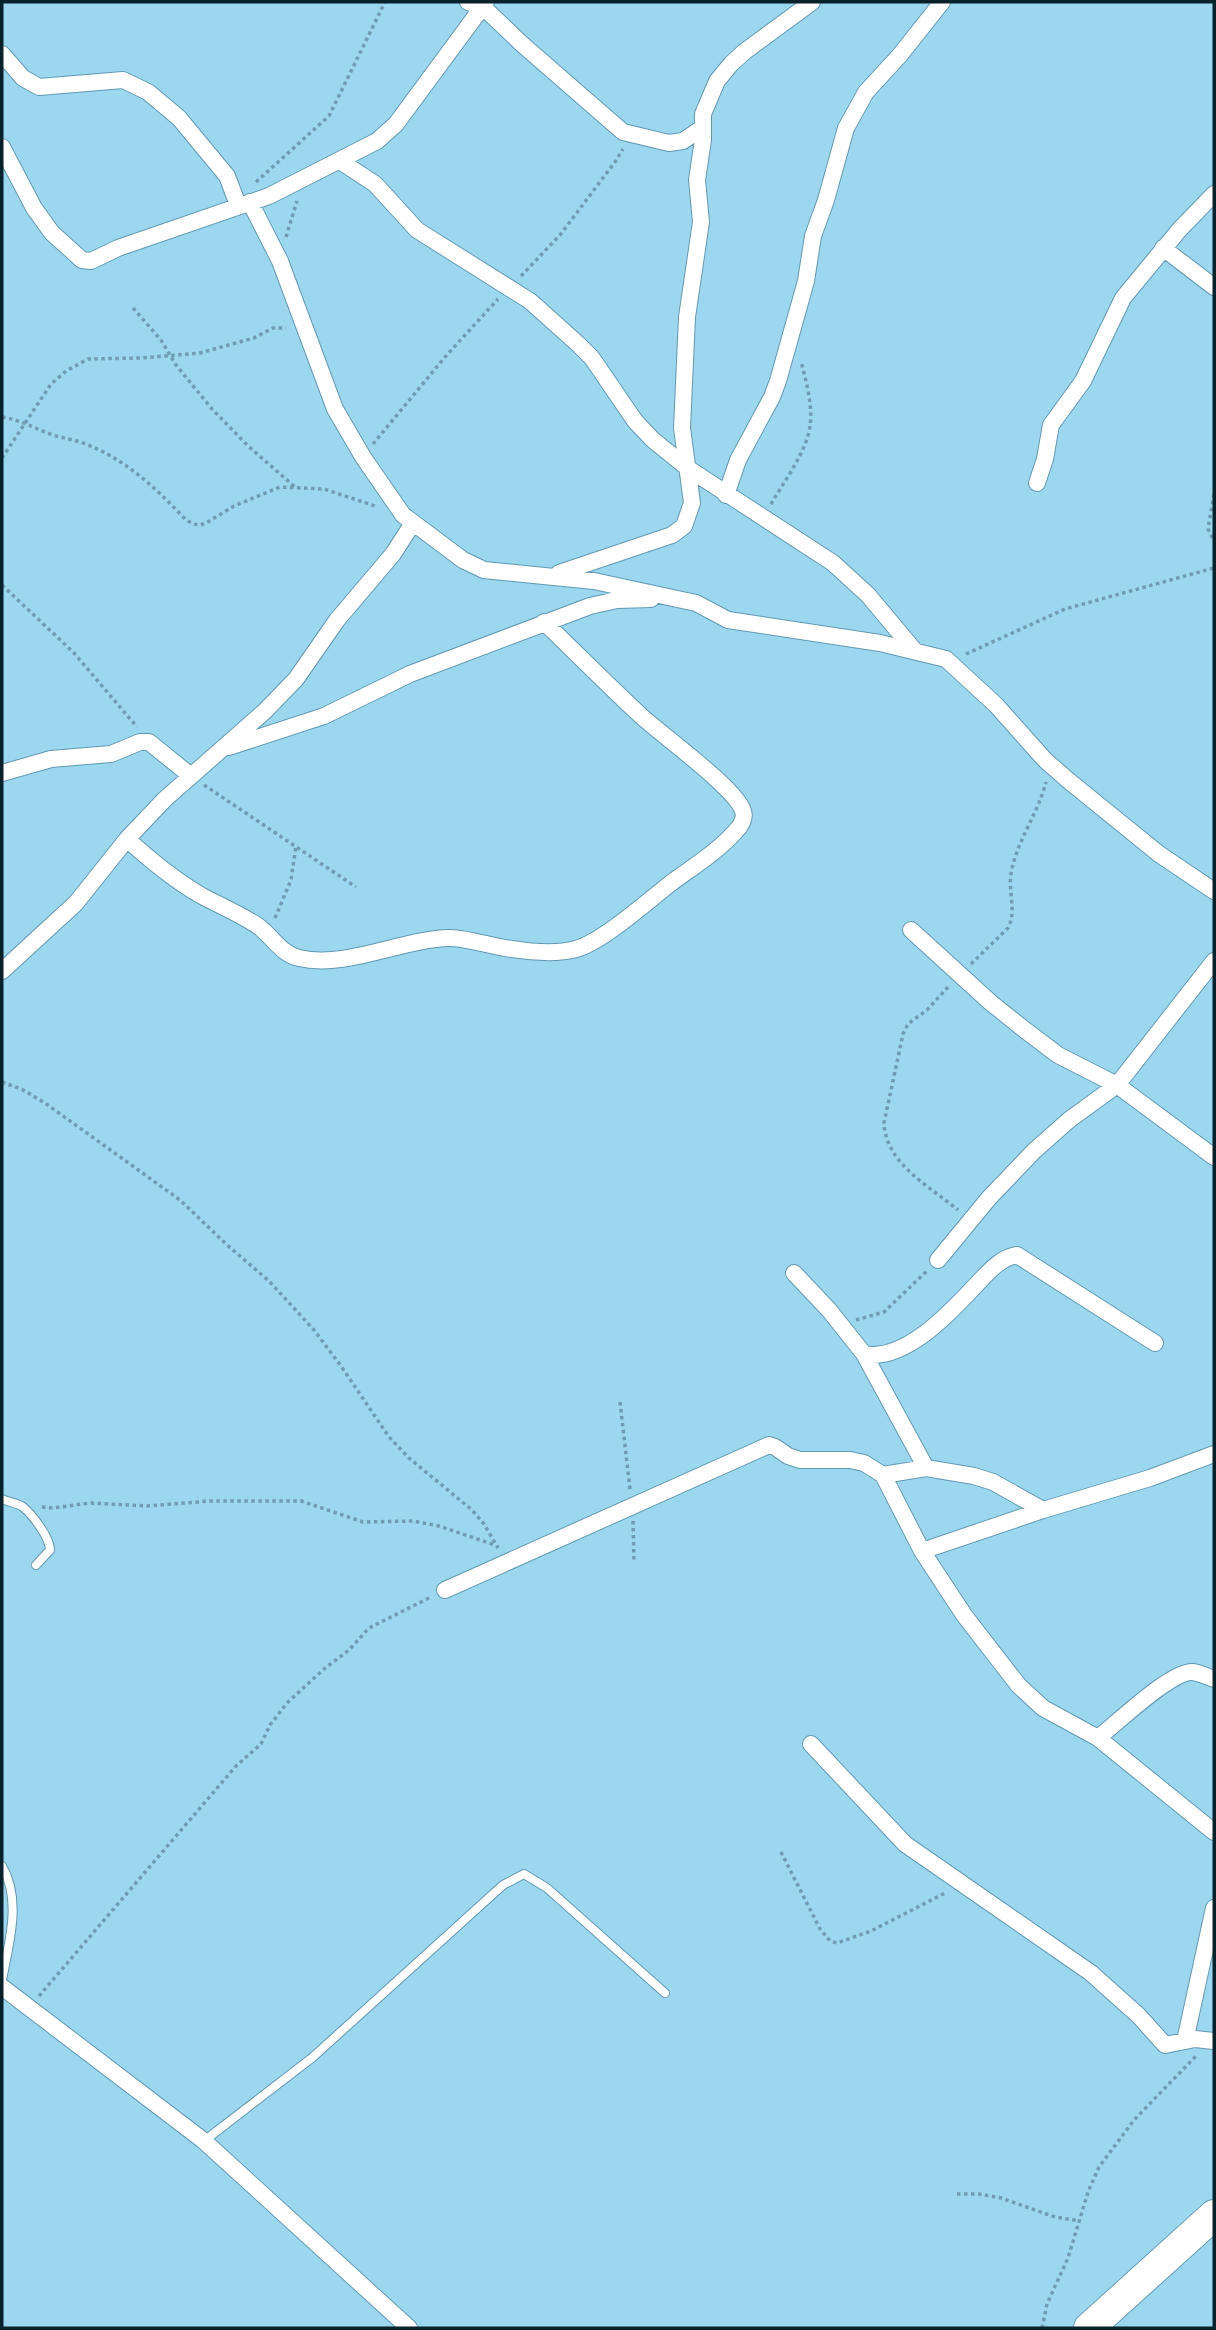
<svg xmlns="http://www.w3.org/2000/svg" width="1216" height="2330" viewBox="0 0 1216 2330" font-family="Helvetica,sans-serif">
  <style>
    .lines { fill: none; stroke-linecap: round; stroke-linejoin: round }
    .lane-casing { stroke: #6199b2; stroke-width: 10 }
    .street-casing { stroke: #6199b2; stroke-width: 18 }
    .highway-casing { stroke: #6199b2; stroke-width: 32 }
    .path { stroke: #6e9db2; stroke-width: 3.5; stroke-dasharray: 3.5 3.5; stroke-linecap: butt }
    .lane { stroke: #fff; stroke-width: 8 }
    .street { stroke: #fff; stroke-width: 16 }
    .highway { stroke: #fff; stroke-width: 30 }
  </style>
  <rect width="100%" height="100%" fill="#9cd7f0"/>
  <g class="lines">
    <defs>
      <path id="lane" d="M2,1499c6,3 16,4 21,8 10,8 27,31 27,43l-14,15
        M2,1866c20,34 7,77 0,114
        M204,2141l109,-84 190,-172 21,-11 23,14 118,105"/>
      <path id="street" d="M468,2l14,4 41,39 100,87 46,11 14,-2 19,-13
        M2,54l21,24 16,9 84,-7 25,12 31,26 48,58 11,29
        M2,147l32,61 18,25 30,27 9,1 27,-13 151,-52 108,-55 19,-17 90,-122
        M340,161l35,23 42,46 113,71 48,43 14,14 43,63 18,19 36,29 144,94 35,32 46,55
        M250,202l30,59 55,148 28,48 40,58 60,45 21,10 110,11 102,22 32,17 152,23 66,16 50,46 49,55 24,21 90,73 55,37
        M1163,248l51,39
        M1037,483l8,-24 6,-34 32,-44 40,-83 57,-69 34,-35
        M726,495l12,-35 34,-63 6,-16 28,-100 7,-45 13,-36 20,-72 20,-36 34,-37 42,-53
        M559,573l113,-38 12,-9 8,-23 -10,-75 5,-111 14,-95 -4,-42 6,-40v-26l14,-33 14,-17 13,-12 68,-50
        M229,747l95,-31 86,-42 180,-68 27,-6 34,-1
        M2,773l49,-14 60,-5 29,-12h9l42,34
        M127,839c23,21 47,41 75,57 19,10 38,18 56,30 14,10 23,28 41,32 47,11 103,-19 151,-20 13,0 24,4 36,6 25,6 65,12 90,5 26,-7 72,-48 95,-66 23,-17 51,-34 69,-57 3,-5 5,-10 3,-15 -7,-23 -83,-77 -104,-97 -32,-30 -63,-61 -95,-92
        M911,930l79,72 35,28 33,25 59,30 97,72
        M2,971l74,-68 51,-64 38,-40 100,-88 31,-32 41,-59 56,-66 20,-31
        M938,1260l51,-62 45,-47 35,-31 48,-35 97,-124
        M794,1273l35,37 35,44 62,114
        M864,1354c40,8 85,-40 111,-68 12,-12 24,-28 42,-31l138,88
        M883,1475l43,-7 48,8 19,6 50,28
        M922,1551l121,-41 107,-32 64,-24
        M445,1590l324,-145 6,2 13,9 12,4h50l14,3 19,12 39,76 42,64 55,71 24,22 55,30 116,94
        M1098,1738c19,-15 74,-68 95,-66 7,1 15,5 21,7
        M811,1744l94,100 186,129 48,43 26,29 30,-6 19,2
        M2,1987l202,154 205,187
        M1185,2041l29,-133"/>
      <path id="highway" d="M1089,2328l125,-113"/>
    </defs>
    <use href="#lane" class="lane-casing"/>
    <use href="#street" class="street-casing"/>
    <use href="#highway" class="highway-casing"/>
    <path class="path" d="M256,182l73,-66 56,-114
      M286,237l11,-36
      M521,276l39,-41 55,-73 8,-13
      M133,308l28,32 15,25 36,44 35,36 48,42
      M2,417c19,3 34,12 51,18 9,3 18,4 27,7 43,15 74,44 105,77l8,5 7,1 6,-2 28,-17 46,-19 44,2 54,18
      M373,444l72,-87 53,-58
      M2,458l49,-74 15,-13 22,-12 53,-1 59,-5 54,-15 19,-10h13
      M1214,494l-6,35 6,12
      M771,504c14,-24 35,-51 39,-78 3,-21 -4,-45 -9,-65
      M2,585l72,68 63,74
      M966,654l99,-45 149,-41
      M204,785l152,102
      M275,918l16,-38 5,-34
      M971,964l37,-36c9,-17 0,-35 3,-54 5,-32 27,-60 35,-92
      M948,987l-21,23 -19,14 -5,10 -19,89c2,41 45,63 74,87
      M2,1082l21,8 22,13 135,97 46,44 43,37 45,49 27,36 48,71 20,21 63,52 12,14 14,24
      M856,1320l28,-8 44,-42
      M620,1402l10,87
      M42,1507l11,1 37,-5 57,3 63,-5h91l62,21 50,-1 26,5 56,19
      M633,1521l1,40
      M781,1852l39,77 10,12 7,2 34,-12 76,-39
      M39,1996l197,-230 25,-22 9,-19 17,-22 37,-34 25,-19 20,-22 62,-31
      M957,2194h22l22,4 54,19 25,4
      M1042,2328l5,-24 21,-46 20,-66 11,-25 35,-47 62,-64"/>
    <use href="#lane" class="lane"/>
    <use href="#street" class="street"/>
    <use href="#highway" class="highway"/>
  </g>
  <rect width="1216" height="2330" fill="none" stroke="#09212b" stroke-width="7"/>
</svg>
